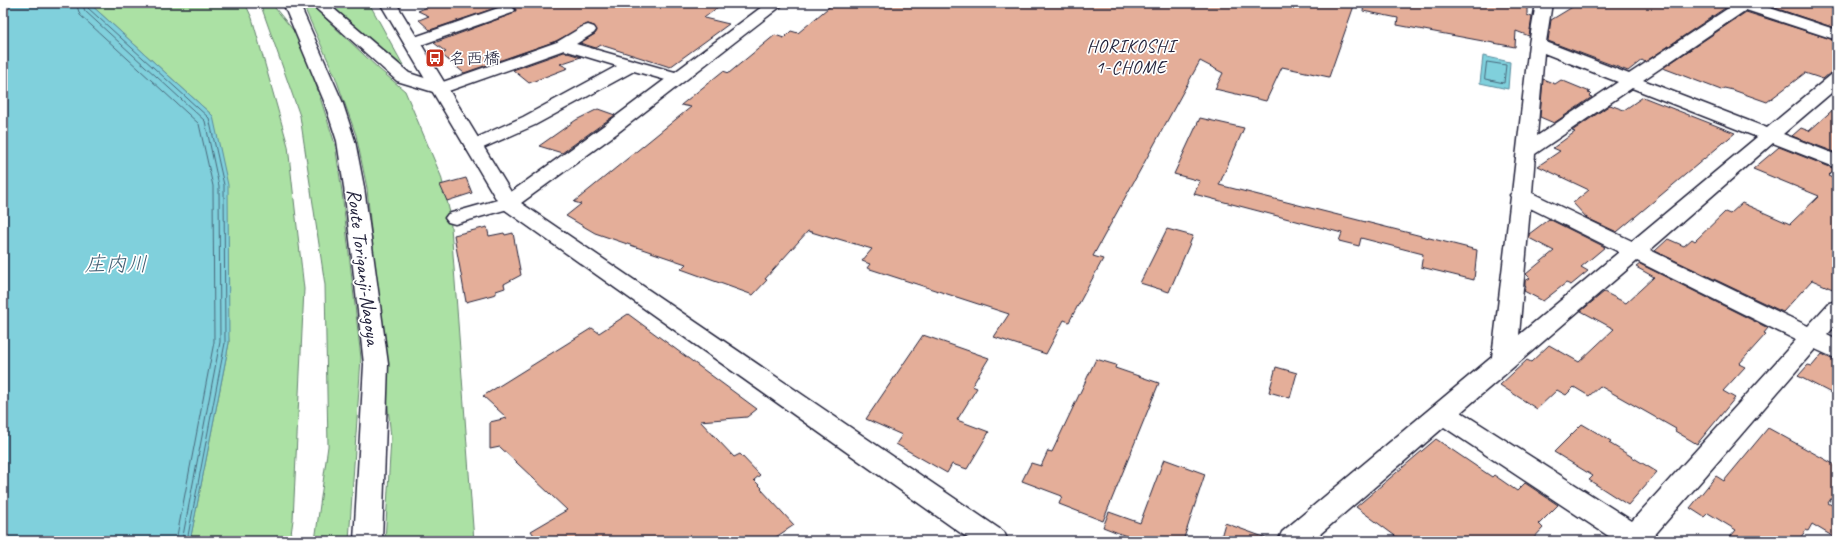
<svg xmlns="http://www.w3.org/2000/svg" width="1840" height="544" viewBox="0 0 1840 544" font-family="Caveat,'Klee One',sans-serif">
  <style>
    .green { fill: #abe1a4; stroke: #668270 }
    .water { fill: #80d0dc; stroke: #5a8a9c }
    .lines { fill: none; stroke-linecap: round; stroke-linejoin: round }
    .shore { stroke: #48687b; stroke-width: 1 }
    .building { fill: #e4ae99; stroke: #22223b }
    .minor-casing { stroke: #22223b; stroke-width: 3 }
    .tertiary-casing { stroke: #22223b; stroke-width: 3 }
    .secondary-casing { stroke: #22223b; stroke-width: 3 }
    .minor { fill: #fff; fill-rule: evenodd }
    .tertiary { fill: #fff; fill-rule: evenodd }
    .secondary { fill: #fff; fill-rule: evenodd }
    .labels { text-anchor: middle; stroke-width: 3.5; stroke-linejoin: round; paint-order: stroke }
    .far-poi-label { font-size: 17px; fill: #22223b; stroke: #fff; text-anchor: start }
    .far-neighbourhood-label { font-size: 18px; letter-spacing: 1px; fill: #22223b; stroke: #fff }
    .street-label { font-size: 20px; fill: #22223b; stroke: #fff }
    .water-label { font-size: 21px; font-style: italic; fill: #435f73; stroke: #fff }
  </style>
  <rect width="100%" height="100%" fill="#fff"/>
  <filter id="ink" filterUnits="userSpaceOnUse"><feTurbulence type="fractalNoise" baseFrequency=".025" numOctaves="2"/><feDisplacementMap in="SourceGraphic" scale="8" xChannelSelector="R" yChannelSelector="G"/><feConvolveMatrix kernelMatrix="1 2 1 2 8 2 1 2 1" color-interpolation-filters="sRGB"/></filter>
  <g filter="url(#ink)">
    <path class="green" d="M89,3h156l7,15 36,128 16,143 -11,231 -3,21h-100l39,-198 -16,-227z
      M260,3h11l31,38 33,103 7,48 19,166 -12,183h-34l13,-95 -3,-161 -25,-169z
      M328,3h41l34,62 -6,-1z
      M310,4l69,65 26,22 36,85 9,37 24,328h-89l6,-103 -24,-250 -11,-53 -21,-59 -31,-69z"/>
    <path class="water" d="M3,3h86l124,113 15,69 1,158 -39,198h-187z
      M1483,56l27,6 -2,27 -28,-6z"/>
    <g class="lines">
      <path class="shore" d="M76,3l4,12 119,109 14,62 1,156 -38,199
        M82,3l3,8 120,110 14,65 1,156 -38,199
        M87,3l1,5 121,110 15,67 1,158 -38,198
        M1487,62l19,3 -2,18 -19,-4z"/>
    </g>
    <path class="building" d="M437,3h286l-19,15 25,6 -59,43 -69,-22 -5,3 -16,-5 15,-9 2,-3 -3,-5 -6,-2 -32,17 -92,32 -23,-19 5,-2 -12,-9 78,-29 4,-4 -3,-4 -6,-2 -77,26 -11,-10 10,-4 -11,-5z
      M834,3h521l-26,74 -47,-10 -16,34 -51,-12 8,-16 -23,-12 -107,195 10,3 -34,63 -5,-2 -18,34 -52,-17 15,-23 -142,-46 3,-4 -8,-3 10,-12 -37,-11 -1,1 -26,-8 -43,48 2,1 -14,15 -72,-26 5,-5 -91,-31 -29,-17 15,-12 -7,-2 117,-95 -10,-2 42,-34 6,2 46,-38 9,3 7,-7 7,2z
      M1364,3h75l20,4v-4h68v12l5,2 -3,19 -13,-5 -1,16 -118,-22 1,-7 -35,-7z
      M1579,3h152v1l-86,58 -3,-2 -14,11 -80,-30 3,-21z
      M1760,3h77v19l-5,5z
      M1746,12l91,29v26l-14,12 -18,-6 -38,29 -34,-12 -9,-2 -3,2 -58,-22z
      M564,52l17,5 -21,7 8,4 -39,15 -16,-13z
      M1543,79l12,5 6,-4 29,12 -2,1 3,1 -2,2 3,1 -38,26 -14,-6z
      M1643,97l92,36 -118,99 -30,-14 -14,-15 16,-13 -51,-24 22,-15 -7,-3 22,-16 -3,-1 38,-26 14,5z
      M1837,106v47l-45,-17 9,-8 8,3z
      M598,109l17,6 -53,38 -23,-7 37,-26z
      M1200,118l44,10 -25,57 258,65 -3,30 -53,-13 2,-13 -62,-16 -2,8 -20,-5 3,-8 -148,-39 6,-13 -26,-7z
      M1779,147l56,22 -7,7 9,4v111l-25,-11 -29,32 -128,-61 13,-12 16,7 8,-7 3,2 30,-29 5,2 12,-11 48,21 29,-28 -66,-27z
      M466,178l6,15 -25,8 -7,-16z
      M1549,219l56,28 -24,20 7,4 -17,14 -5,-2 -23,18 -19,-10 2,-4 -1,-1v-5l5,-3 -4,-4 28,-23 -25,-13v-4z
      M487,227l2,9 15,-3 1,2 8,-2 8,42 -17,9 1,4 -9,3v3l-30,8 -12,-67z
      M1167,229l26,7 -24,56 -29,-9z
      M1640,264l128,64 -4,5 2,1 -27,30 6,3 -22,24 12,7 -38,46 -22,-13 1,-2 -76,-43 -11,10 -15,-9 -8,8 -9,-5 -20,19 -37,-24 27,-25 4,2 18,-17 30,17 35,-33 -33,-18 23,-19 22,11 28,-26 -18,-10z
      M628,314l129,95 -10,8 -47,4 34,36 6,-3 20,21 -6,5 8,8 -1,1 33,36 -24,16h-232l-7,-10 36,-21 -67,-63 -10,2v-27l17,-4 -24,-22 109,-68 7,5z
      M923,335l66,23 -17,28 5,2 -20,32 32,12 -22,37 -15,-5 -5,9 -51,-29 6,-9 -36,-16z
      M1822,354l15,8v34l-39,-20 10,-11 4,1z
      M1096,359l20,6 -1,3 44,15 -56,138 -44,-17 3,-8 -40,-15 9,-18 10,3 7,-15 4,1z
      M1276,367l21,6 -7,25 -21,-6z
      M1582,424l29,17 -2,2 48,29 -29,33 -39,-25 4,-4 -39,-24z
      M1768,428l69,38v24l-9,13 9,5v31l-25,-15 -4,7 -2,-1 -8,11h-71l9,-11 -28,-17 -4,4 -14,-9 26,-32 8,5z
      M1436,439l56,38 2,-2 23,16 8,-8 33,22 -19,19 4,4 -12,13h-129l-46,-34z
      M1164,459l41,15 -22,67h-44l-36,-14 6,-15 31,11z
      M1225,523l44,16v2h-49z"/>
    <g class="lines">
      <defs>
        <path id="minor" d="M310,3h17l82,70 31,10 117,-41 25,-15 6,-2 6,2 2,3 -2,3 -18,11 106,30 3,4 -3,4 -6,1 -42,-12 -99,54 -61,27 -7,-2 -2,-4 2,-4 56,-25 94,-51 -53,-16 -124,44 -43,-13z
          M1536,3h16l-6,39 83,32 104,-69 -1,-2h23l82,27v10l-91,-30 -103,70 124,48 64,-53 6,-1v14l-54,46 54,21v13l-64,-25 -123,107 158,76 21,-23 8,-2v23l-10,11 10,5v19l-22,-10 -163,189 1,3h-37l-172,-114 -132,114h-34l4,-9 210,-175 19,-160 -1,-2 2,-2 17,-149zM1544,53l74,29 -81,54zM1632,88l125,49 -125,104 -100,-48 3,-39zM1530,208l89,44 -100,83zM1637,261l159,79 -164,181 -171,-109z
          M507,5l5,2 3,3 -3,3 -94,33 -6,2 -6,-2 -2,-3 2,-3z
          M508,197l7,2 3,4 -3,4 -60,17 -7,-2 -3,-4 3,-4z"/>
        <path id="tertiary" d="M380,3h16l115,189 92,-66 164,-123h18l-169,131 -95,69 483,329 4,9h-36l-471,-334z"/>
        <path id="secondary" d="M283,3h16l43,98 13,40 9,46 24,177 -6,177h-28l10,-177 -20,-177 -7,-46 -13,-40z"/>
      </defs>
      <use href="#minor" class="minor-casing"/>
      <use href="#tertiary" class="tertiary-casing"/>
      <use href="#secondary" class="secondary-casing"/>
      <use href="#minor" class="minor"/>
      <use href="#tertiary" class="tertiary"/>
      <use href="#secondary" class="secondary"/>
    </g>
  </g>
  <defs>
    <symbol id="bus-square" viewBox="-11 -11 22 22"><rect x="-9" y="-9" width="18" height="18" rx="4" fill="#c8321e" stroke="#fff"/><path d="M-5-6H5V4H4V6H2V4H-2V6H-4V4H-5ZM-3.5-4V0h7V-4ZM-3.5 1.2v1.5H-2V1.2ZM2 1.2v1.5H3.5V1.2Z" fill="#fff"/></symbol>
  </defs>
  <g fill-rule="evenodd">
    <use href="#bus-square" x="424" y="47" width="22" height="22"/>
  </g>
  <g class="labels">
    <g class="far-poi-label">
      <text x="449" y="64">名西橋</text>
    </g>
    <g class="far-neighbourhood-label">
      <text x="1131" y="52">HORIKOSHI<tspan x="1131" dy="21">1-CHOME</tspan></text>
    </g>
    <g class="street-label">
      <text transform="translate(364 267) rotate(83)" y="7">Route Toriganji-Nagoya</text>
    </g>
    <g class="water-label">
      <text x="116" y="271">庄内川</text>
    </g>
  </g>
  <rect width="1840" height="544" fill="none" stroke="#fff" stroke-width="16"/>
  <rect x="8" y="8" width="1824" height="528" fill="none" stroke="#22223b" stroke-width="1.5" filter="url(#ink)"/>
</svg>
